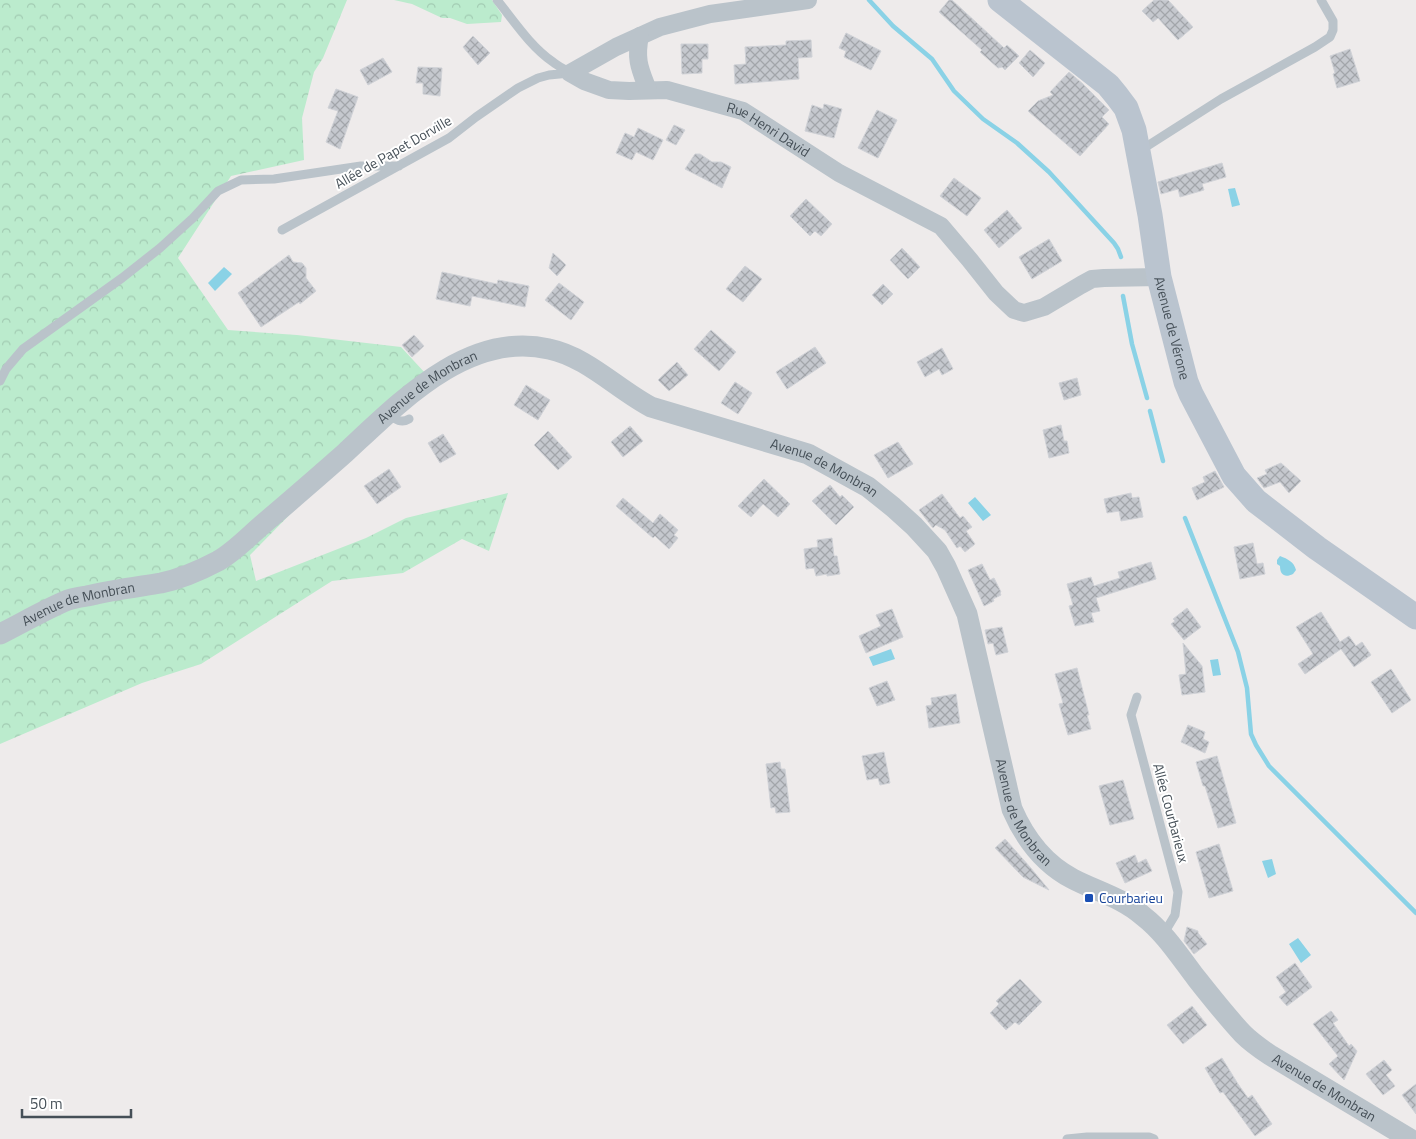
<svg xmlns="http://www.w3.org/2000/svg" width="1416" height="1139" viewBox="0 0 1416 1139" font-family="'Titillium Web',sans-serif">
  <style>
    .forest { fill: url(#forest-crowns) }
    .water { fill: #8ad2e6 }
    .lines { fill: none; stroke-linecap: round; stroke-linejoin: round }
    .stream { stroke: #8ad2e6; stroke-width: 4.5 }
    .building { fill: url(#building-cross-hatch); stroke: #d0d2d7 }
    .service { stroke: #bac3ca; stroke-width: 9 }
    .minor { stroke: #bac3ca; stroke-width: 18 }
    .tertiary { stroke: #bac3ca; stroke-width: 21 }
    .secondary { stroke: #bac4cf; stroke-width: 25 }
    .transit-dot { fill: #1a4fb4; stroke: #fff; stroke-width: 2 }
    .labels { text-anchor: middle; stroke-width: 4; stroke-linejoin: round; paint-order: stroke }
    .street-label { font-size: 14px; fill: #454f57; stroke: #fff }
    .transit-label { font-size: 14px; fill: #164399; stroke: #fff; text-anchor: start }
  </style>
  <defs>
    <pattern id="forest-crowns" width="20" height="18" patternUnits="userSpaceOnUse" patternTransform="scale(1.25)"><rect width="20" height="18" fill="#bbebcd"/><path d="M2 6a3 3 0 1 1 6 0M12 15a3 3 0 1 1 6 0" fill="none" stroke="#a2cbb2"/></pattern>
    <pattern id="building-cross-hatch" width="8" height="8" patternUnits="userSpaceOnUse" patternTransform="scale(1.25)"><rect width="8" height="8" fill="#c5c8ce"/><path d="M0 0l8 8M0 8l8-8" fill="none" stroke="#a2a5aa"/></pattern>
  </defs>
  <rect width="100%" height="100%" fill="#eeebeb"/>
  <path class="forest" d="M0,0h347l-24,58 -9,14 -12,46 2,42 -73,16 -53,82 50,72 69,5 104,12 25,27 -110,114 -66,67 6,26 110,-43 40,-20 102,-25 -19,58 -27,-12 -59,34 -71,8 -131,83 -59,19 -142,61z
    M394,0h98l10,15 -1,7 -34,2 -17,-6h-8l-30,-14z"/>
  <path class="water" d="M1235,188l5,17 -8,2 -4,-18z
    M224,267l8,7 -17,17 -7,-8z
    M975,497l16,18 -8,6 -15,-18z
    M1280,556c8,3 14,6 16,14l-3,4c-8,4 -13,1 -13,-8l-3,-2v-4z
    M891,649l4,10 -22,7 -4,-9z
    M1218,659l3,16 -8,1 -3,-16z
    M1272,859l4,15 -8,4 -6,-17z
    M1298,938l13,17 -10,8 -12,-19z"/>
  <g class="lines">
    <path class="stream" d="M869,0l24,26 39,33 22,32 29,28 34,24 32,29 65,71 4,6 3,8
      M1123,296l9,48 15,54
      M1150,411l13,50
      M1185,518l53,134 9,36 4,46 5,11 13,21 147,147"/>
  </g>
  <path class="building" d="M949,0h3l52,48 3,-3 12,11 -14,14 -3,-3 -4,1 -18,-16 2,-2 -43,-38z
    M1154,0h14l25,27 -15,13 -20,-22 -5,4 -11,-11z
    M846,33l35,18 -10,19 -27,-13 2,-6 -7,-3z
    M473,36l17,17 -12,12 -15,-18z
    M811,40l1,17 -14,1 1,21 -64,5 -1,-19 12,-1 -1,-17 41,-2v-4z
    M681,44h27v15h-6v14l-20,1z
    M1350,49l10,32 -23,7 -4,-14 2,-1 -5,-17z
    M1030,50l15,13 -12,14 -14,-14z
    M383,58l9,14 -24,13 -8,-15z
    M418,67l24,1 -2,28 -17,-2v-11h-7z
    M1069,72l14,12 26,26 -7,7 7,7 -29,32 -52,-45 10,-10 15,-6 -3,-3z
    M336,89l22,8 -18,52 -14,-7 12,-31 -10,-3z
    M824,104l18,5 -8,29 -29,-7 7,-26 11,4z
    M877,110l20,10 -19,38 -20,-10z
    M674,125l11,5 -9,15 -10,-5z
    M638,128l25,12 -10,20 -17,-8 -4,8 -16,-7 9,-20 9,4z
    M695,154h5l12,8h9l10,5 -9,21 -37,-19z
    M1222,163l4,14 -24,7 2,6 -24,7 -2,-8 -17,5 -3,-12z
    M954,178l27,20 -14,18 -27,-20z
    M806,199l26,25 -11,12 -6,-5 -5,5 -20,-20z
    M1007,210l15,18 -23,20 -15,-18z
    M1049,239l13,22 -30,18 -13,-22z
    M902,248l18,19 -12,12 -18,-19z
    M553,253l13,12 -9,11 -8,-8z
    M289,255l4,7 9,1 4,5v10l10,13 -16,13 -1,-2 -38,25 -23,-34z
    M745,266l17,13 -19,23 -17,-13z
    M442,272l55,12 1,-4 31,6 -4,21 -53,-11 -2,10 -34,-7z
    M559,283l25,19 -13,18 -26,-20z
    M883,284l10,10 -11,11 -10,-10z
    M711,330l25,22 -17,19 -25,-22z
    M414,335l10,11 -12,11 -10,-12z
    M815,347l11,16 -39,26 -11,-17z
    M942,348l11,21 -11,6 -3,-6 -14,8 -8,-15z
    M677,362l11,13 -19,16 -11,-11z
    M1077,378l4,17 -17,5 -5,-17z
    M735,382l17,11 -14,21 -17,-11z
    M526,385l24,15 -12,20 -24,-15z
    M1061,425l3,16h3l2,12 -20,5 -6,-28z
    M630,426l13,15 -20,16 -12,-15z
    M548,431l24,26 -14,13 -24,-25z
    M443,434l13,20 -16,9 -12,-20z
    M898,442l15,22 -25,14 -14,-23z
    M1281,463l20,18 -12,12 -9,-11 -16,6 -7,-10 10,-4 -2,-4z
    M389,469l12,18 -24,17 -13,-18z
    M1215,471l9,16 -27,13 -5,-12 13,-6 -2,-5z
    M764,479l26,25 -12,13 -15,-13 -12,13 -13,-11z
    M830,485l10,12 2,-2 12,12 -18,18 -24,-24z
    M1131,493l1,5 7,-1 4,20 -22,4 -2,-10 -12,2 -3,-14z
    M942,494l18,24 3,-2 9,11 -6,4 9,13 -10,8 -5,-6 -3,2 -12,-18 -9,-5 -3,3 -14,-18z
    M623,498l30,25 7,-9 18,16 -4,5 4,3 -9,11 -14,-13 -2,2 -37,-32z
    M832,538l2,18h3l3,18 -13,2v-2l-11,2 -2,-8 -8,1 -2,-20 14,-2 -1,-7z
    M1253,543l4,21 6,-1 2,11 -25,5 -6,-32z
    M1151,562l5,17 -60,19 4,13 -9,2 3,9 -19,4 -6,-20 4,-1 -6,-21 24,-7 3,9 26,-8 -2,-6z
    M982,564l8,16 4,-2 7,14 -1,1 1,2 -8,4 1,2 -10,5 -16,-36z
    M1187,608l14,19 -17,13 -13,-16 4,-3 -2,-2z
    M892,609l11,28 -37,16 -7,-17 22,-10 -5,-11z
    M1321,612l19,30 9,-6 7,10 6,-4 9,13 -17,12 -13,-18 -36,25 -7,-10 15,-10 -17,-27z
    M1002,627l6,25 -12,3 -3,-12 -5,1 -3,-14z
    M1183,643l19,23 3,26 -23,3 -3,-20 7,-1z
    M1077,668l12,47h-2l4,14 -23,6 -9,-31 4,-1 -8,-29z
    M1391,669l20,31 -19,13 -21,-31z
    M887,681l8,19 -18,6 -8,-18z
    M956,694l4,29 -31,5 -3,-22 6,-1 -1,-7z
    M1188,725l17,7 -2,7 6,3 -4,11 -24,-11z
    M884,752l6,31 -10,2 -2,-7 -11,2 -5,-24z
    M1217,756l19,67 -18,5 -13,-42h-2l-7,-24z
    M780,762l1,7h4l5,43 -14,1 -1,-6 -4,1 -5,-44z
    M1123,780l11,39 -24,6 -11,-39z
    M1005,839l25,28 19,23 -26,-13 -28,-29z
    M1219,844l14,47 -24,7 -13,-46z
    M1135,855l3,8 8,-4 6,12 -27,12 -9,-20z
    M1187,927l11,4v2l9,11 -13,10 -10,-13z
    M1295,963l17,24 -25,19 -8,-9 7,-5 -10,-15z
    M1020,979l22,23 -23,23 -4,-3 -9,8 -16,-17 9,-9 -3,-3z
    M1192,1006l15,19 -24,19 -16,-19z
    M1331,1011l7,9 -5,3 16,23 2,-2 6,7 -13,29 -15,-16 9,-8 -25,-32z
    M1222,1058l16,26 10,14 4,-3 20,29 -17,12 -32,-44 -3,1 -15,-25z
    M1384,1060l8,10 -6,5 9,11 -12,9 -17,-21z
    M1416,1084v30l-14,-19z"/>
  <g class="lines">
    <path class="service" d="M497,0c17,21 33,46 56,62 5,4 11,7 17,11
      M1141,150l80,-51 94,-52 15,-10 3,-7v-9l-12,-21
      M282,230l167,-92 27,-21 42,-29 20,-10 11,-3 21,-2
      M0,381l6,-12 17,-20 99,-71 38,-30 33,-30 25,-27 23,-11 33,-1 87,-13h38
      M388,414c7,5 13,10 21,5
      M1137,697l-6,18 47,177 -3,23 -12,20
      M1067,1139l20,-2h62l5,2"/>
    <g class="minor">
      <path id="s1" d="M808,0l-98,14 -50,13 -44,20 -46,26 14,8 25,9 20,1 38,-1 76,21 96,62 102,53 28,33 27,34 18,17 10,3 20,-6 37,-22 11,-6 12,-1 55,-1"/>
      <path d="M640,36c-5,24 0,33 8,54"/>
    </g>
    <path class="tertiary" id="s2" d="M0,634c22,-11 46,-25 68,-34 6,-2 13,-3 19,-4 24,-6 49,-9 74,-13 19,-4 40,-13 57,-22 16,-9 30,-24 44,-36 28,-24 56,-48 83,-72 54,-50 123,-123 204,-104 38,8 68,40 102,58l157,47 60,33 25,20 21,19 23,25 9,16 21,47 45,195c13,30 32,55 61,70 23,12 50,19 70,37 22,17 37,41 54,63 15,19 30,38 46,55 8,8 18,15 27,21l140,84"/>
    <path class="secondary" id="s3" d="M1000,0l108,85 9,11 9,12 8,22 16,85 9,62 27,105 5,12 43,82 22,25 61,47 99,69"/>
  </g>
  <rect class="transit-dot" x="1084" y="893" width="10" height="10" rx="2.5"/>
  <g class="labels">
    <g class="street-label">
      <text dy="5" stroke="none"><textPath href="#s1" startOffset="462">Rue Henri David</textPath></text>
      <text transform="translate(393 152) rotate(-30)" y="5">Allée de Papet Dorville</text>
      <text dy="5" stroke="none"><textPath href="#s3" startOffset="392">Avenue de Vérone</textPath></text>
      <text dy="5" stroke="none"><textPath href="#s2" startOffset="505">Avenue de Monbran</textPath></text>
      <text dy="5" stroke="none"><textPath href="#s2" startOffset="940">Avenue de Monbran</textPath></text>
      <text dy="5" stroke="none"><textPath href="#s2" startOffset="85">Avenue de Monbran</textPath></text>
      <text dy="5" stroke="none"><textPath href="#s2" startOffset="1360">Avenue de Monbran</textPath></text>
      <text transform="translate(1171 813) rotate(75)" y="5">Allée Courbarieux</text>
      <text dy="5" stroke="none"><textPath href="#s2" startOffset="1779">Avenue de Monbran</textPath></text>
    </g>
    <g class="transit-label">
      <text x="1099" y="903">Courbarieu</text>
    </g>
  </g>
  <path d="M22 1109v8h109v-8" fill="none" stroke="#454f57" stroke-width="2.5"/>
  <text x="30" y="1109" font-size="15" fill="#454f57" stroke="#ffffff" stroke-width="4" paint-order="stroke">50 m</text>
</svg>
